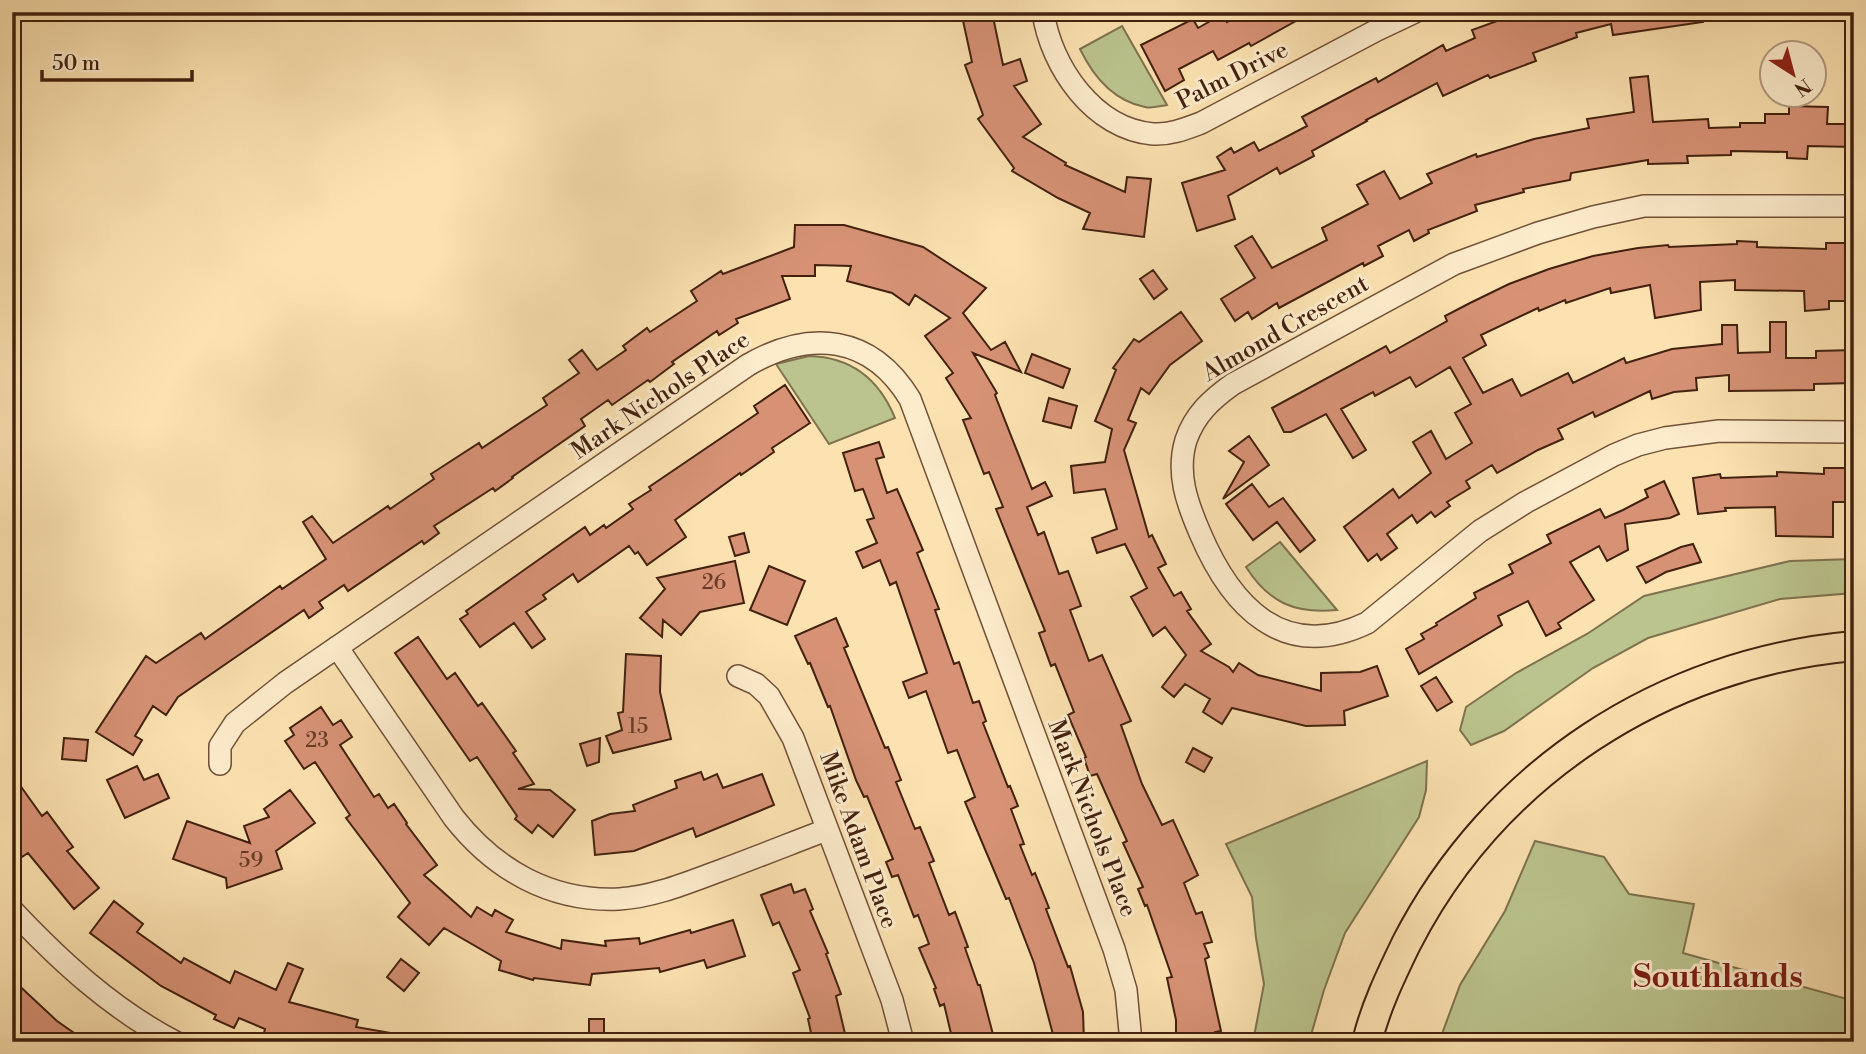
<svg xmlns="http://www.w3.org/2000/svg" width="1866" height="1054" viewBox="0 0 1866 1054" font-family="'Libre Bodoni',serif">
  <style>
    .green { fill: #bbc48e; stroke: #7f724e; stroke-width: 2 }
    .building { fill: #d79276; stroke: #43210f; stroke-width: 2 }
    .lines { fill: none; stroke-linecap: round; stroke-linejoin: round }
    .minor-casing { stroke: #715138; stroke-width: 24 }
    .major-casing { stroke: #43210f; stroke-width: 32 }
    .minor { stroke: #fdeccc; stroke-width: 21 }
    .major { stroke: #fce2b1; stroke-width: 28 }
    .labels { text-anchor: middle; stroke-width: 6; stroke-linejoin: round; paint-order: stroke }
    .number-label { font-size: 21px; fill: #683d29 }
    .street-label { font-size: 24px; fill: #43210f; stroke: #fdeccc }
    .district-label { font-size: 32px; font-weight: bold; fill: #7a1f14; stroke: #fdeccc }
  </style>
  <rect width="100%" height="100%" fill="#fce2b1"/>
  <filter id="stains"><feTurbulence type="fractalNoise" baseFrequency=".00286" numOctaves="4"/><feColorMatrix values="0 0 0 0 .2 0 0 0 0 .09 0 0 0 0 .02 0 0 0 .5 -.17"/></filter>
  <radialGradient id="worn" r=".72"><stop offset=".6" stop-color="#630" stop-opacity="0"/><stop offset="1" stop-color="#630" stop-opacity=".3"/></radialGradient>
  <path class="green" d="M1122,26l45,79c-7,1 -16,4 -22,2 -31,-6 -52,-31 -65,-58z
    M809,356c42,1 70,23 86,62l-66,26 -53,-80z
    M1280,542l57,68c-42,4 -68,-7 -91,-43z
    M1854,559v34l-74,6 -132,39 -55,30 -89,63 -33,14 -11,-15 6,-23 50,-34 71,-39 57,-38 146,-35z
    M1427,761l-1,29 -7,27 -74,116 -21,57 -15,52h-56l11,-58 -8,-46 -4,-41 -26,-53z
    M1535,841l69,16 25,37 65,10 -11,49 171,48v41h-415l21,-57 45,-74z"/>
  <path class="building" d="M979,12h13l11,53 17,-6 7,22 -13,5 27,38 -18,13 43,26 -1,2 60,27 2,-15 24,2 -7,58 -61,-8 7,-16 -32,-15 -46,-27 2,-3 -36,-49 5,-4 -18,-50 7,-3 -10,-46z
    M1245,12h67l-61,34 -2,-3 -31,17 -5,-9 -34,18 5,11 -19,11 -24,-46 52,-26 5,9 25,-14 4,8z
    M1509,12h19l2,6 14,-6h158l1,10 -90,13 -2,-11 -35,9 1,4 -44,16 3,8 -46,17 -2,-3 -45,21 -6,-13 -71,37 1,1 -55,30 2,5 -34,18 -3,-6 -49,28 7,23 -38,12 -15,-48 43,-13 -8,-13 14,-9 3,5 20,-11 5,9 48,-25 -5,-9 74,-39 2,4 65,-37 3,6 29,-13 -3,-8 39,-14z
    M1648,76l5,46 55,-3 1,9 31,-1v-4h25v-9h24v-8l39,1 -1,17h27v23l-46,-1 -1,13 -20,-1v-6l-56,-1v4l-44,1 1,7 -40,1v-4l-77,13 -1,7 -47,9 1,3 -49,13 2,6 -49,19 1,3 -15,8 -5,-11 -31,16 5,10 -19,10 -1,-3 -84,45 -2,-5 -25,16 -4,-7 -13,9 -14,-22 34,-21 -20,-32 17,-10 20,32 55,-28 -5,-12 46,-24 -11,-19 27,-14 16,28 32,-16 -5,-9 49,-20 1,3 57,-18 55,-11 -2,-9 47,-7 -4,-34z
    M795,225h49l79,22 63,41 -23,25 28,37 14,-8 16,30 -48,-19 24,40 -2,2 37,94 13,-7 7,14 -25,11 11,28 6,-3 15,42 9,-3 13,35 -11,4 19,51 13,-6 29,66 -10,4 21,59 20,41 11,-5 25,55 -14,8 12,31 6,-2 10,30 -8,2 5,13 -4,2 16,72 -6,1v10h-39v-22l-9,-42 5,-1 -25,-72 -2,1 -7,-17 5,-2 -20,-44 4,-2 -30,-67 -7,2 -6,-18 2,-1 -18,-42 6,-3 -19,-48 -4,2 -12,-33 6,-2 -49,-122 7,-2 -14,-35 -5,2 -21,-54 8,-2 -25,-40 7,-5 -28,-37 25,-18 -35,-23 -6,10 -17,-12 -45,-12 4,-15 -36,-1v11h-33l8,23 -54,20 2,4 -19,12 -2,-4 -45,31 2,2 -24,18 -2,-2 -36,25 -4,-5 -27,19 4,7 -73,51 1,1 -18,13 -2,-3 -59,38 5,7 -15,11 -2,-3 -74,50 -4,-6 -25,17 4,6 -14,10 -5,-8 -126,87 -12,18 -13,-9 -18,30 7,4 -9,15 -37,-23 50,-76 10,7 45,-30 4,6 75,-53 2,3 44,-30 -23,-37 9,-6 21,27 55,-37 2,3 44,-30 -3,-5 48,-31 3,5 65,-43 -4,-7 36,-25 -10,-13 13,-10 15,20 29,-20 -3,-4 24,-18 3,4 47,-31 -6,-10 30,-20 2,3 71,-27z
    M1737,241l20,1v5l69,2v-6h22l-1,13h7v45h-25v8l-24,2 -1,-20 -69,-1v-10l-35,2 1,28 -46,8 -5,-33 -39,8 -1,-5 -44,15 -1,-3 -26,11 -1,-3 -57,27 5,10 -23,13 20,35 29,-14 9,17 47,-23 5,10 51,-25 2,5 46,-14 50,-5v-19h15l1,28 32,-1v-30h16v36h30v-7l38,-1v33l-40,1v6l-85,1v-16l-33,3 1,12 -23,2 -22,7 -2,-8 -55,26 -2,-5 -35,17 5,10 -25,11 -41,23 -5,-8 -26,16 4,7 -23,14 3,4 -15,11 -4,-5 -14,11 -5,-8 -25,19 10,14 -16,12 -4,-6 -9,7 -24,-34 49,-38 6,9 32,-25 -18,-31 18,-11 15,28 26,-16 -17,-30 16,-9 -21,-37 -34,20 -6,-10 -35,19 -2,-4 -32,17 25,41 -13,8 -27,-44 -35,18h-7l-12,-24 114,-62 4,7 57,-32 -2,-5 25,-13 39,-19 40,-15 44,-13 45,-8 30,-3 1,2 68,-3z
    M1153,270l14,19 -13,10 -14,-20z
    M1181,312l21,29 -32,24 -21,29 -8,-6 -13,32 8,3 -12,27 25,87 3,-2 14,29 -8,4 16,28 7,-4 10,17 -4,2 24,33 -10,7 28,16 4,5 6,-9 19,12 63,16v-18l39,-1 17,-6 11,30 -44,15 1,14 -39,1 -74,-18 -10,16 -19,-12 7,-13 -25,-15 -11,13 -12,-10 24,-32 -21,-28 -12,9 -22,-39 16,-9 -22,-44 -28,9 -5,-15 25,-9 -12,-40 -31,4 -3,-27 34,-4 7,-33 -17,-8 21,-51 -3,-2 21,-29 5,3z
    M1032,354l38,15 -7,19 -38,-15z
    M785,385l25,38 -38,25 2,4 -33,23 -1,-2 -65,47 11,17 -39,28 -9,-13 -3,2 -6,-8 -51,36 -5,-8 -30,21 3,4 -20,13 19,27 -13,9 -18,-25 -34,24 -20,-28 8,-5 -2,-3 119,-84 5,8 14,-10 2,3 27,-19 -4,-5 22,-14 -2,-3 109,-74 -4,-7z
    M1049,398l28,8 -6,22 -28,-7z
    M1249,436l20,29 -46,34 21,-37 -15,-11z
    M879,442l5,15 -8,2 11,34 10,-4 26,61 -6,3 22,56 -4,1 19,54 5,-2 14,41 6,-2 7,20 -3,2 25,64 2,-1 8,20 -7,3 13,35 -4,1 12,30 3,-2 14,35 -3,1 22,58 2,-1 13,46 1,30h-29l-21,-79 -25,-65 -3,1 -41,-97 10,-5 -18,-47 -9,3 -22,-62 -17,7 -6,-16 24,-9 -31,-91 -6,3 -10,-25 -17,8 -7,-16 21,-9 -10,-23 7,-2 -11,-29 -8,2 -12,-38z
    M1824,468h30v34h-21v35l-57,-1 -1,-29 -50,1 1,3 -28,3 -5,-36 27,-4 1,4 56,-2v-4l47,2z
    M1664,481l15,33 -9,4 -45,6 3,26 -21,11 -8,-15 -29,16 24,38 -36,23 3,5 -15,8 -18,-35 -30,15 4,9 -83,49 -13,-25 18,-10 -3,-5 16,-9 -1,-2 40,-25 -2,-5 39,-20 -4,-8 42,-22 -4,-8 53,-26 5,9 18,-8 25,-13 -3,-7z
    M1252,484l17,23 14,-9 32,42 -15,12 -23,-30 -24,18 -27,-36z
    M744,533l5,19 -14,4 -6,-19z
    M1693,544l8,18 -35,10 -20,11 -9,-16 44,-20z
    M735,561l9,42 -44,9 -19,23 -18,-15 -1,17 -22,-19 25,-29 -8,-11z
    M769,566l36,15 -18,44 -37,-15z
    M836,618l12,28 -4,2 41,100 3,-1 13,33 -5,2 19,47 5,-2 14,34 -5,2 20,52 6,-3 13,35 -3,1 13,37h2l15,57h-42l-9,-38 -4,2 -6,-17 2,-1 -17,-40 10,-4 -11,-29 -4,2 -16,-42 -6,2 -6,-15 7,-3 -26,-63 -3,1 -8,-17 -26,-74 -2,1 -18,-44 -2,1 -13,-28z
    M418,637l29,42 8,-6 23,33 4,-3 34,48 -3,2 21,31 -16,5 32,1 25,20 -22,27 -15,-12 -6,8 -17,-14 2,-3 -40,-59 -7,4 -75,-108z
    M626,654l35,2 -1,36 11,47 -58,14 -7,-17 16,-6 -4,-17 5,-1z
    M1436,677l16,25 -15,9 -16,-25z
    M321,707l12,18 8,-5 11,17 -12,8 34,52 5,-3 9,14 6,-4 13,19 -1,1 31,41 -13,10 47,42 6,-10 15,9 3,-6 18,10 -7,12 55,17 1,-9 44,6 -1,-5 34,-3 1,6 50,-14 1,3 42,-13 12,36 -38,12 -3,-8 -44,12 -1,-4 -67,6 -2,11 -56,-7 -1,2 -34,-10 2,-9 -57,-33 -15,17 -31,-28 12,-14 -64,-85 4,-3 -35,-53 -11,7 -19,-28 9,-6 -4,-7z
    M64,738l24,2 -2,21 -24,-2z
    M600,738l-1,24 -12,4 -7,-22z
    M1193,748l19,10 -8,14 -18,-10z
    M137,766l7,14 14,-6 11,24 -44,20 -18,-38z
    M701,772l3,8 13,-6 6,14 39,-14 12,31 -78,32 -3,-9 -59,23 -39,4 -3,-34 18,-7 25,-3 -2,-6 44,-17 -2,-7z
    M12,774l30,42 5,-4 26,35 -6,4 32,37 -25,21 -46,-56 -6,4 -10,-14z
    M290,790l25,33 -39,28 6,18 -55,19 -1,-10 -53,-19 14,-38 63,22 -6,-17 25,-9 -5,-8z
    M791,884l3,9 11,-4 8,20 -3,2 18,42 -2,1 15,40 -5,2 11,46h-34l-5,-23 2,-1 -17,-45 7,-3 -21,-48 -6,3 -12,-30z
    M114,901l29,23 -6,8 44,31 3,-5 46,25 5,-12 41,19 12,-27 15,6 -14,33 69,18 -2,7 35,6v9h-112l-16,-5 2,-8 -26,-11 -5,10 -20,-9 2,-4 -55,-29 -71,-53z
    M401,959l18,14 -15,18 -17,-14z
    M12,979l45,42 30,21h-75z
    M589,1019h15v23h-15z"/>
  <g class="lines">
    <defs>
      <path id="minor" d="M1043,12c8,55 51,117 110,122 17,1 32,-5 48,-11l176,-93 38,-18
        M1854,206h-210l-51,11 -55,16 -84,31 -221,120c-21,15 -38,30 -47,56 -10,33 1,63 14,93 31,73 83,130 167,90l113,-92 46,-29 88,-47 24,-10 27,-7 54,-7 135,1
        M337,647l117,171c41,52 97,84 165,81 35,-2 70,-17 103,-29 35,-13 70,-27 104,-40
        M738,676l18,8 13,12 24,42 99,262 11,42
        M220,764v-18l15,-23 50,-40 463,-318c62,-36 123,-30 162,34l204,550 12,41 5,52
        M12,910c48,51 100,99 163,132"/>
      <path id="major" d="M1367,1042c8,-34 24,-67 39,-98 88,-172 257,-281 448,-298"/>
    </defs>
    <use href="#minor" class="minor-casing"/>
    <use href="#major" class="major-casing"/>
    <use href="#minor" class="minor"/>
    <use href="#major" class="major"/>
  </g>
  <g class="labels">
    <g class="number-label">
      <text x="714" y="589">26</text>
      <text x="638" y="733">15</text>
      <text x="317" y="747">23</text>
      <text x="251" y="867">59</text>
    </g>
    <g class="street-label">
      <text transform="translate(1232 75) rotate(-27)" y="8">Palm Drive</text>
      <text transform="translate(1285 328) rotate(-30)" y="8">Almond Crescent</text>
      <text transform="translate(660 395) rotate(-34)" y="8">Mark Nichols Place</text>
      <text transform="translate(1093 818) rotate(69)" y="8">Mark Nichols Place</text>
      <text transform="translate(859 840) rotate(70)" y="8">Mike Adam Place</text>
    </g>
    <g class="district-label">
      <text x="1718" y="987">Southlands</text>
    </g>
  </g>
  <rect width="1866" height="1054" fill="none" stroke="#fce2b1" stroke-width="42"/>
  <rect x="14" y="14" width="1838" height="1026" fill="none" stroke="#43210f" stroke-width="3.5"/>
  <rect x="21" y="21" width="1824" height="1012" fill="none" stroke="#43210f" stroke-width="2"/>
  <g transform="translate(1793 74) rotate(144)"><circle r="33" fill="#fdeccc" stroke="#b39b80" stroke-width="2"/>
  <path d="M0-5L12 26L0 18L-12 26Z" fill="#8f2418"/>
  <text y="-10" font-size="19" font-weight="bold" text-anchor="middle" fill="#43210f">N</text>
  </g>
  <path d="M42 70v10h150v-10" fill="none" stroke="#43210f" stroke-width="3.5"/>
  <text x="52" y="70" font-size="21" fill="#43210f" stroke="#fdeccc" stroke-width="5" paint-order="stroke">50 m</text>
  <rect width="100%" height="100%" filter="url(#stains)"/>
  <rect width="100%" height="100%" fill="url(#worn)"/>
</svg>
